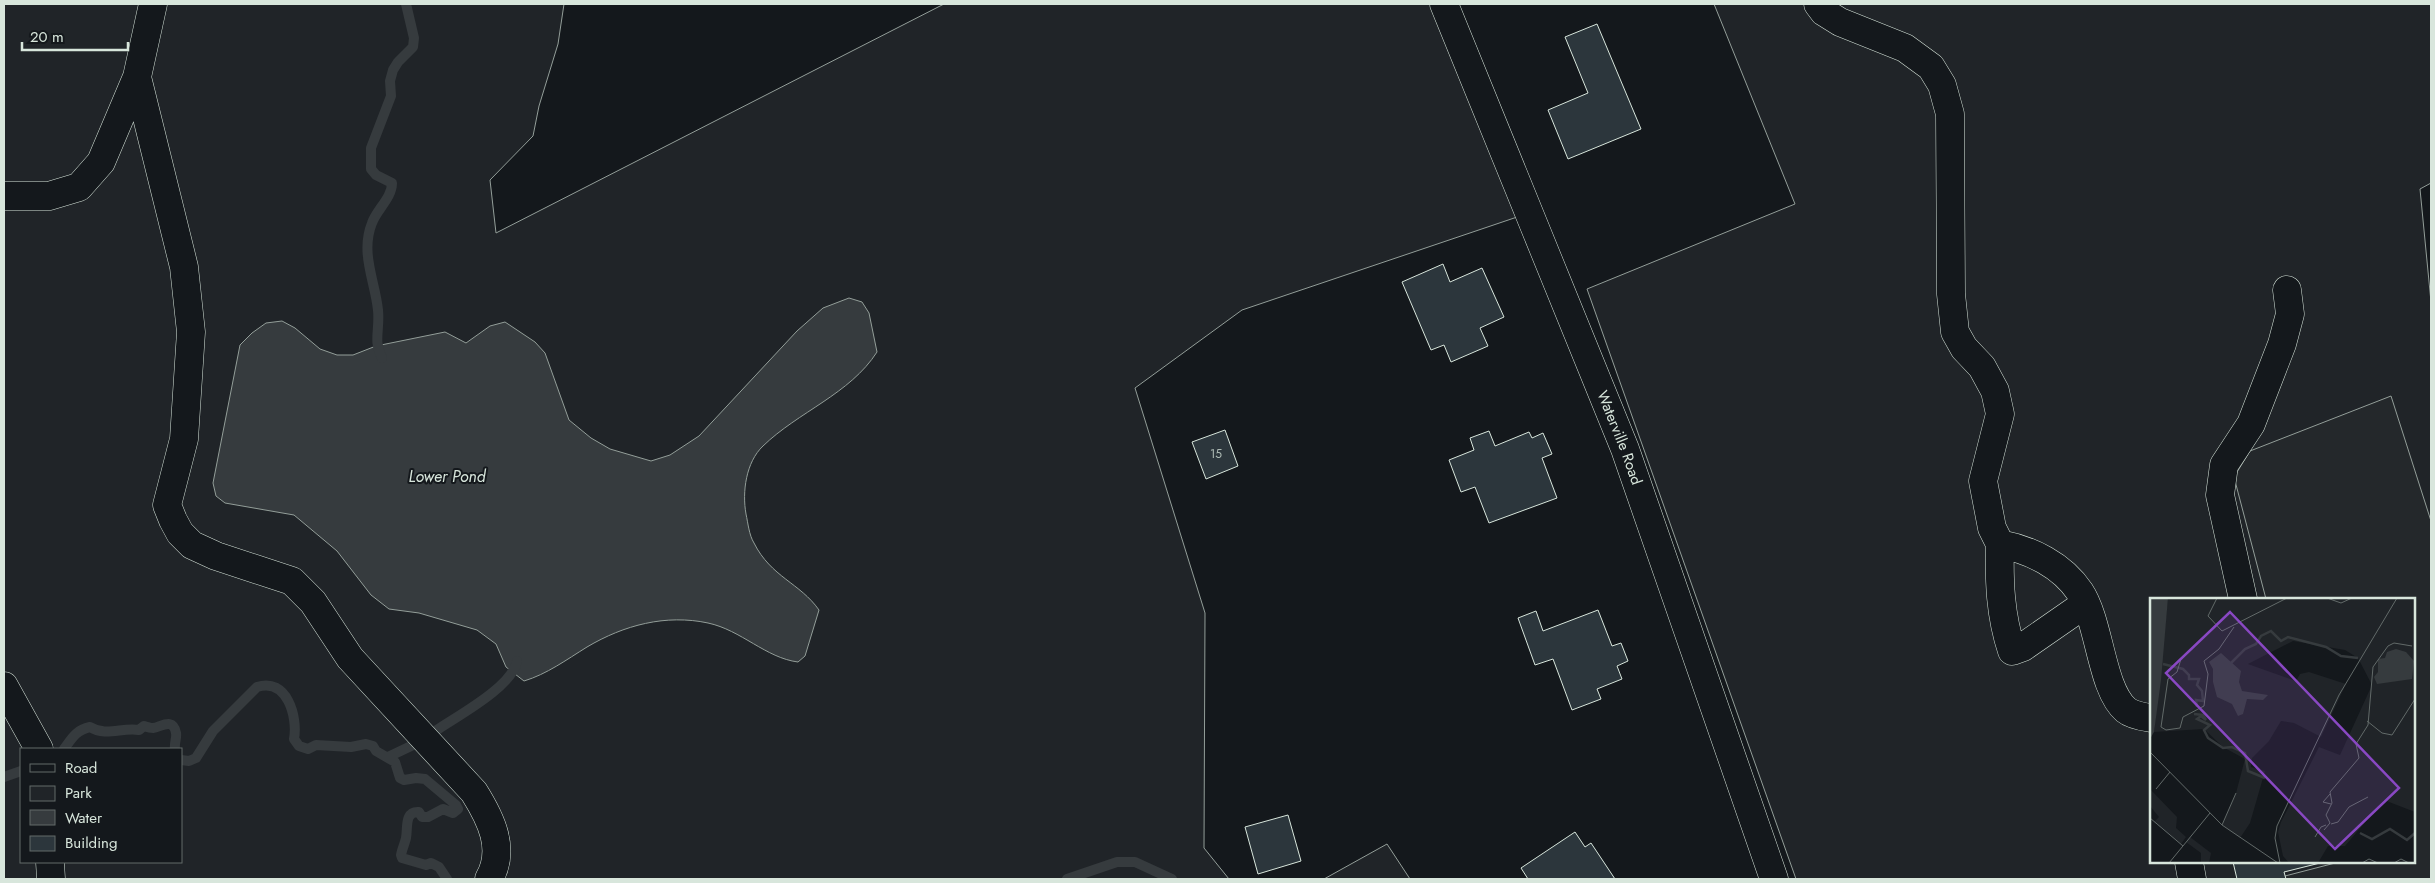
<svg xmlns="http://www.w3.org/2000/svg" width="2435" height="883" viewBox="0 0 2435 883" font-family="Jost,sans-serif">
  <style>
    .green { fill: #202428; stroke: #939e99; fill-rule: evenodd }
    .parking { fill: #24282b; stroke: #939e99 }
    .water { fill: #363b3e; stroke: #939e99 }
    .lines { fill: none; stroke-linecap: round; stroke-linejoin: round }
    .stream { stroke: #363b3e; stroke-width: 10 }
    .building { fill: #2c363c; stroke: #d8e6dc }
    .minor-casing { stroke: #d8e6dc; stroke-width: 29 }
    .highway-casing { stroke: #d8e6dc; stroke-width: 29 }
    .minor { stroke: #14181c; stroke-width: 28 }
    .highway { stroke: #14181c; stroke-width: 28 }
    .labels { text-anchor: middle; stroke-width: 4; stroke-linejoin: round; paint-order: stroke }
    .number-label { font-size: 12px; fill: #adbab4 }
    .street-label { font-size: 15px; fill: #d8e6dc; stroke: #14181c }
    .water-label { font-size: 16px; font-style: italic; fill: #d8e6dc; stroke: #14181c }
    .inset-river { fill: none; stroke: #363b3e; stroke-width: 2.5 }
    .inset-road { fill: none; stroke: #626a69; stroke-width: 1 }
    .view { fill: #8948c3; fill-opacity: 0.15; stroke: #8948c3; stroke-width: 2.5 }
    .inset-edge { fill: none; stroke: #d8e6dc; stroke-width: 2.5 }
  </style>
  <rect width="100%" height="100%" fill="#14181c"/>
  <path class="green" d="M4,4h560l-6,40 -19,62 -6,30 -43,44 6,53 448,-229h500l85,209 -287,97 -107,78 70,225 -1,235 25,31h-1225zM21,749h160v113h-160z
    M1714,4h717v179l-11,6 11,113v539l-17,-242h-263v263h260l-16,17h-599l-209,-590 208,-85z
    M1387,844l23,35h-86z"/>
  <path class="parking" d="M2391,396l40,125v358h-145l-1,-3 54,-14h75v-263h-148l-32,-122 16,-26z"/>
  <path class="water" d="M849,298l13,4 7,11 8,39c-27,42 -79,60 -114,94 -17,16 -21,46 -17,68 2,9 3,21 8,29 17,34 46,40 65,67l-14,46 -7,6c-32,-4 -57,-32 -90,-39 -42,-9 -84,2 -121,24 -21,13 -40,27 -63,34l-18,-14 -10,-23 -19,-14 -58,-17 -30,-4 -18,-14 -34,-44 -43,-36 -69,-12 -9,-7 -3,-13 27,-138 12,-12 14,-10 16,-2 13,7 25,21 17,6h16l23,-9 69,-14 21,11 24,-17 15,-4 30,20 10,11 24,67 22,18 19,11 41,12 19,-6 29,-19 98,-105 26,-23z"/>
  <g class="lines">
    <path class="stream" d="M382,358c-9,-17 -2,-28 -4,-48 -3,-29 -18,-57 -6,-87 5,-14 20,-25 20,-40l-16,-8 -5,-6v-21l20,-52 -1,-15 3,-11 5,-8 15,-15 1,-9 -8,-34
      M437,730c22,-15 75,-43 80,-69
      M64,749c8,-11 12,-19 26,-22 16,10 32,0 49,3l5,-4c3,1 6,2 9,2 8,-1 20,-11 23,5 1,5 -2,10 -1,16
      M388,757l23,-11
      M181,760l8,1 7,-3 17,-27 44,-44c30,-10 41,30 37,52l5,7 9,3 8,-4 35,2 15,-3 7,2 3,5 19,11 5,16 4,2 12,-2 9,1 31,26 2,4 -5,4 -10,-4 -15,8h-6l-3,-5c-15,-1 -11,16 -13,26 -1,5 -4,11 -5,17l1,3 24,7 5,-2 8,4 8,12
      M4,777l17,-6
      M1067,879l50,-17h18l37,17"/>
  </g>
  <path class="building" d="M1597,24l44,105 -73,30 -20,-49 40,-17 -23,-56z
    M1443,264l7,18 32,-14 22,49 -24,11 8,18 -37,16 -7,-17 -13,5 -29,-68z
    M1225,430l13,36 -32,13 -14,-37z
    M1489,431l6,15 34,-14 3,6 11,-5 9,21 -10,4 15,40 -68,25 -14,-36 -14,5 -12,-32 25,-10 -4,-12z
    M1598,610l14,36 9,-3 7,18 -11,5 5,13 -25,10 4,10 -29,11 -19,-51 -18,6 -17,-47 18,-7 7,20z
    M1288,815l13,46 -43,13 -13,-47z
    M1575,832l10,15 6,-4 24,36h-87l-7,-11z
    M2233,862h87v1l-36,9 2,7h-49z"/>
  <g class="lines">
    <defs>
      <path id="minor" d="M1818,4l6,8 16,10 65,26 26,19 11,18 8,29 1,180 4,38 9,16 18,19 13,24 5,23 -17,67 9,47 8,16c31,6 62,21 80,48 20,30 21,97 46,118 6,5 18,7 25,8
        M137,77l47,190 7,65 -7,107 -17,66 6,15 7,13 12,12 24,11 76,25 21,21 37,56 124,134c17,27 32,57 15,87
        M4,196h45l30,-9 22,-25 36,-85 16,-73
        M2000,544c-1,37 0,71 12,107l11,-4 62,-43
        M2243,599l-23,-104 4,-30 27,-41 31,-80 8,-30 -3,-24
        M4,686l35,63
        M50,862l1,17
        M2189,862l3,17"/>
      <g id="highway">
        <path id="s1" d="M1444,4l181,445 149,430"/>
      </g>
    </defs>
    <use href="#minor" class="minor-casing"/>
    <use href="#highway" class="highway-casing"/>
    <use href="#minor" class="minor"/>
    <use href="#highway" class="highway"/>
  </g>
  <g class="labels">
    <g class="number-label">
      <text x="1216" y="458">15</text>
    </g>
    <g class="street-label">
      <text dy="5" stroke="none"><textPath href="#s1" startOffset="468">Waterville Road</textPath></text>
    </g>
    <g class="water-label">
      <text x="447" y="482">Lower Pond</text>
    </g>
  </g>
  <g transform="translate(2150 598)">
    <rect width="265" height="265" fill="#14181c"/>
    <path d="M18,0h247v214l-31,-12 -39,46h-17l-10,17h-29l-6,-7 -5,-24 3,-10 38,-75 21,8 32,-70 -14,-27 -13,-8 -52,-9 -45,23 48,17 4,-7 9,-2 37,12 -25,53 -27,-14 -13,-2 -12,20 -17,17 -1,9 14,4 -15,52 -10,15 -18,-13 14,-32 9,-34 -22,-12 -19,-18 -50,3zM0,191l27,28 -1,11 10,9 -5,7 -27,-22 5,-5 -9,-11zM40,239l21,16 -2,10h-8v-10l-15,-11z" fill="#202428"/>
    <path d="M0,0h18l-7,82 -7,52 -4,7zM246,51l10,3 8,9 -2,18 -35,5 -3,-7 4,-5v-13l7,-1 2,-6zM71,55l20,18 -2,11 3,9 26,4 -5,5 -16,-1 -4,15 -5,2 -6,-12 -15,-7 -4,-15v-13l-4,-7z" fill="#363b3e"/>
    <path class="inset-river" d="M81,65l14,-14 11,-5 5,-8 10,-5 10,10 7,-4 38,10 15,9 17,2M13,66l20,5 6,6v4h10l-2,6 5,6 1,10 -7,-1 1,7M44,116l9,1 3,5 -5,-4 -4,3 13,6 -6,5 4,8 15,10 9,-1 13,6 3,18 17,7M210,235l12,6 18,-10 17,11 8,-7"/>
    <path class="inset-road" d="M67,0l-9,18 14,15 65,-33M177,0l14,5 11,-5M31,61l-4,13 -9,7 -7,48 5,3 14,-2 3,-11 21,-11 4,-32 -4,-13 15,-12 15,-22M217,123l15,12 10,2 23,-36M0,154l72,73 56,38M6,191l14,-17M180,196l-7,8 8,2M0,220l33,28M181,226l7,-2 11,-15 19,-10M72,227l14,-32M174,232l6,-7 -4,-8 6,-12 -2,-11 29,-34 -3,-14 12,-19 5,-58 15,-21 6,-3 18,3M165,239l6,-10 5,-2M19,265l41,-50M130,265l-5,-25 2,-12 62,-131 58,-97M212,265l7,-4 9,4M244,265l7,-4 8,4"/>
    <path class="view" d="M80,14l169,176 -64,61 -169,-176z"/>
    <rect width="265" height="265" class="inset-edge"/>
  </g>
  <rect width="2435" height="883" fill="none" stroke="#d8e6dc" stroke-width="10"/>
  <rect x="20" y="748" width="162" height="115" fill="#14181c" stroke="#626a69"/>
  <rect x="30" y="764" width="25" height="8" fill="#14181c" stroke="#626a69"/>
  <text x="65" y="773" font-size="15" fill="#d8e6dc">Road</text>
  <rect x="30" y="786" width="25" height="15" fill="#202428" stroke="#626a69"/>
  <text x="65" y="798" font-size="15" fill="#d8e6dc">Park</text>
  <rect x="30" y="810" width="25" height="15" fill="#363b3e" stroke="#626a69"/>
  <text x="65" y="823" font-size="15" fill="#d8e6dc">Water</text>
  <rect x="30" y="836" width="25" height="15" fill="#2c363c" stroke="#626a69"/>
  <text x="65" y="848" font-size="15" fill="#d8e6dc">Building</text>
  <path d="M22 42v8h106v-8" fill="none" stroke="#d8e6dc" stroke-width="2.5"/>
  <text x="30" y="42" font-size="15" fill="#d8e6dc" stroke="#14181c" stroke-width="4" paint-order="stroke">20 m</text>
</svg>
